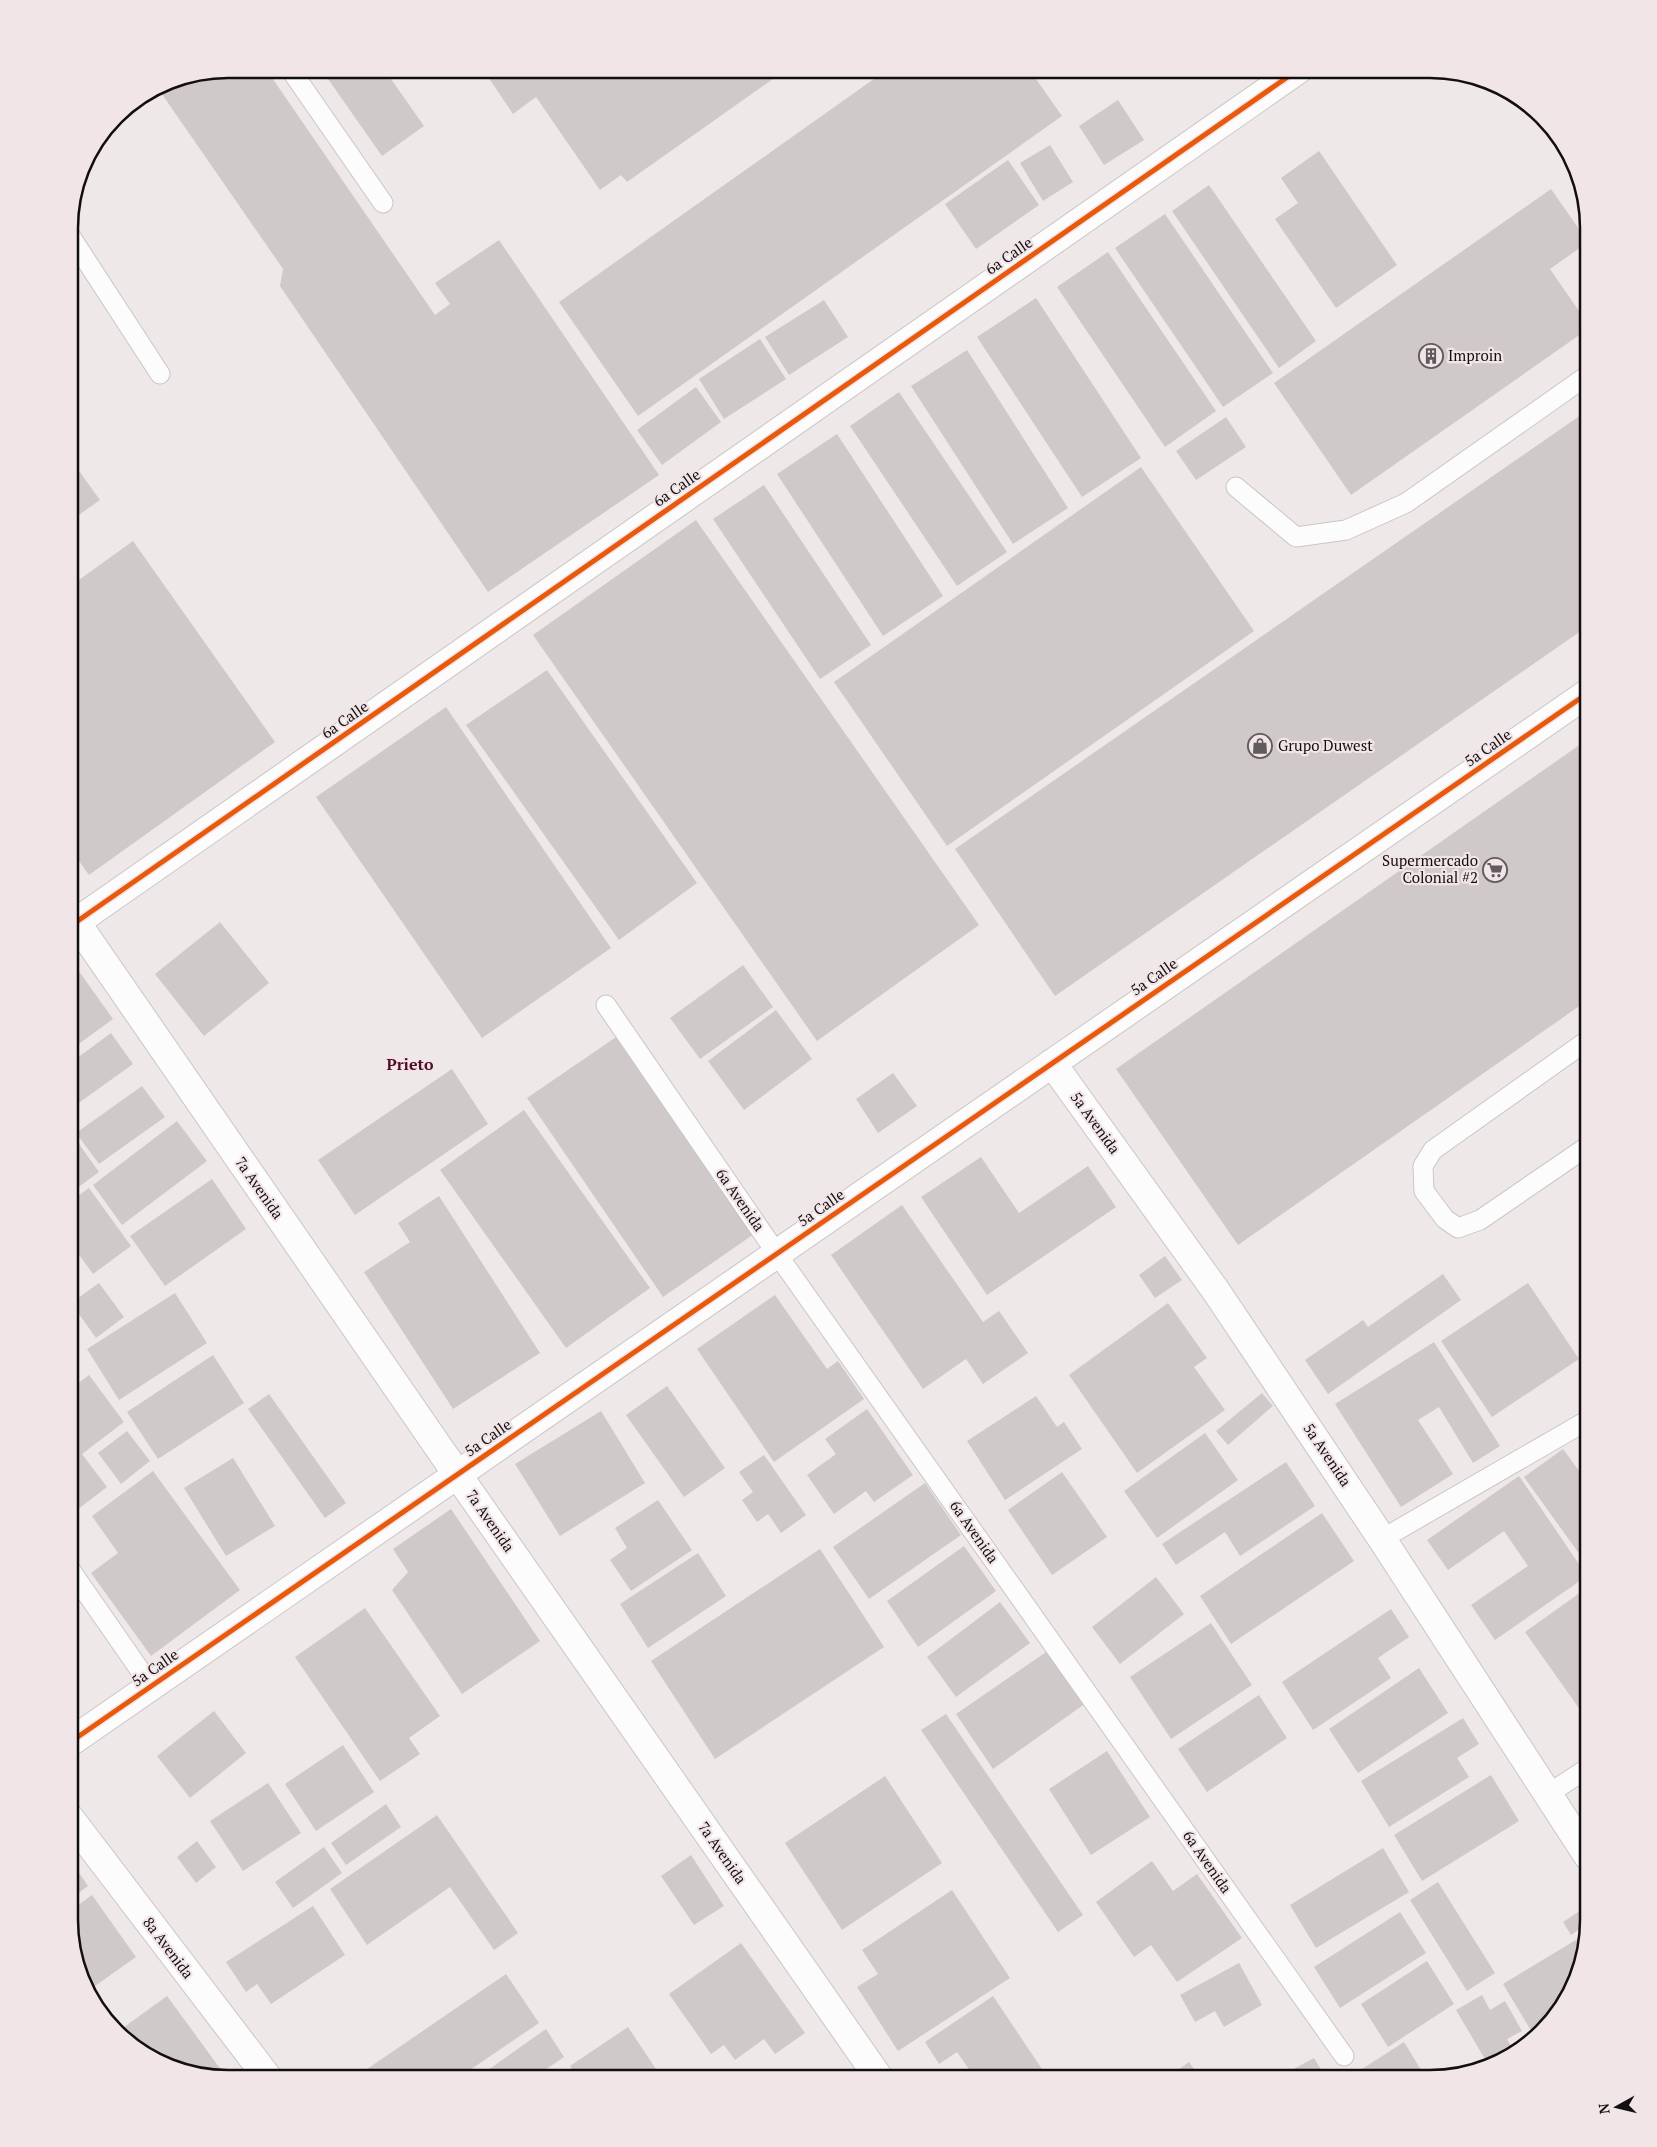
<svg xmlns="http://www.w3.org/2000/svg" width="1657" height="2147" viewBox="0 0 1657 2147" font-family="'PT Serif',serif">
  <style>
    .building { fill: #cfc9ca }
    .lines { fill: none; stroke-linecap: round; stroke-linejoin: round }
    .service-casing { stroke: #cac5c6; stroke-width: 21 }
    .minor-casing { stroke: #cac5c6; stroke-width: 30 }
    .service { stroke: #fdfcfc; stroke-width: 19 }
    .minor { stroke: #fdfcfc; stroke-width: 28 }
    .cycleway-casing { stroke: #f2e5e8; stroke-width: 8 }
    .cycleway { stroke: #e8590c; stroke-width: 5 }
    .labels { text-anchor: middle; stroke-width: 4.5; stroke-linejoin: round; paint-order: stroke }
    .street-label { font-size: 15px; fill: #130f10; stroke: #f2e5e8 }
    .poi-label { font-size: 15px; fill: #130f10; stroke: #f2e5e8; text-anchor: start }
    .neighbourhood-label { font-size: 16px; font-weight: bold; fill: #500d29; stroke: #f2e5e8 }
    .rim { fill: none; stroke: #130f10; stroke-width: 2.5 }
  </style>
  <rect width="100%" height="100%" fill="#efe8e9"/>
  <path class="building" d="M228,69h38l169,246 15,-11 -15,-21 64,-43 160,235 -171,117 -208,-306 3,-17 -126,-182 10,-6z
    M321,69h63l40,57 -42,30z
    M488,69h299l-160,113 -6,-7 -21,15 -64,-93 -23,17 -29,-43z
    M888,69h141l33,47 -424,300 -79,-114z
    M1118,100l26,40 -40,25 -25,-39z
    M1050,145l23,37 -30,19 -23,-38z
    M1319,151l78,114 -61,43 -61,-89 23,-16 -17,-25z
    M1008,160l31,45 -63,44 -31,-45z
    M1209,185l107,156 -37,27 -107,-157z
    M1551,189l37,53 -38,27 38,55v5l-237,166 -77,-112z
    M1165,214l108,159 -50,34 -108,-159z
    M1108,252l108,159 -51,36 -108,-160z
    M1036,298l105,160 -59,39 -105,-160z
    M824,300l24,37 -59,38 -24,-38z
    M760,339l26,40 -62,40 -25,-40z
    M967,350l101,158 -55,36 -102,-158z
    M696,387l25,35 -59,43 -25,-35z
    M899,392l108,160 -50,34 -107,-160z
    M1588,410v216l-533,370 -100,-147z
    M1226,417l20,30 -50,33 -20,-29z
    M837,434l106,162 -60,40 -106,-162z
    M69,457l31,43 -31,22z
    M1141,467l113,164 -307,215 -113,-164z
    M764,485l107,160 -51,34 -107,-160z
    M696,520l283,405 -162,116 -284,-406z
    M133,541l142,201 -186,133 -20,-28v-260z
    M547,670l150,213 -78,57 -153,-215z
    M446,707l165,241 -129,90 -166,-241z
    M1588,739v261l-350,245 -122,-176z
    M220,922l49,61 -65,53 -49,-62z
    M73,963l40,56 -44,32v-85z
    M743,965l30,42 -73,52 -30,-41z
    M776,1010l36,49 -68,51 -36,-49z
    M111,1033l22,31 -64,46v-46z
    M622,1033l135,199 -94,65 -136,-199z
    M452,1069l36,55 -133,91 -37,-55z
    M893,1073l24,33 -39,27 -22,-34z
    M142,1086l23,31 -66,47 -23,-31z
    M524,1110l126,178 -84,60 -126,-178z
    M177,1121l30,40 -85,64 -29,-40z
    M69,1130l30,42 -30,22z
    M981,1157l38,56 69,-47 28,41 -129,88 -66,-98z
    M212,1179l34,50 -81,57 -35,-50z
    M89,1188l42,58 -38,28 -24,-33v-39z
    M439,1196l101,157 -87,56 -89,-137 46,-30 -12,-19z
    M902,1205l81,117 16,-11 29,42 -45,31 -17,-25 -43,30 -92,-134z
    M1165,1256l17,24 -27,18 -16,-23z
    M1443,1274l18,26 -133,94 -23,-34 58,-40 5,7z
    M99,1283l25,34 -28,21 -25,-35z
    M1528,1283l51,76 -87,58 -51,-76z
    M175,1293l32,50 -88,57 -32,-51z
    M775,1295l52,74 11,-8 26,38 -90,63 -77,-113z
    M1168,1303l39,55 -13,9 31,43 -88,63 -68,-98z
    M1434,1342l66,104 -27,17 -34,-56 -21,13 35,54 -52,33 -66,-103z
    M213,1355l31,48 -86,56 -31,-47z
    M89,1375l35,47 -42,32 25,33 -38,29v-126z
    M667,1386l58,82 -41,29 -58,-82z
    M1262,1393l11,13 -45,39 -12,-14z
    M269,1394l77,109 -21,15 -77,-109z
    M1036,1396l21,31 7,-5 18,27 -77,51 -38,-59z
    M867,1409l46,66 -39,27 -8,-11 -32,23 -27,-39 29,-21 -11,-15z
    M601,1411l44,72 -85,53 -45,-72z
    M127,1431l23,30 -29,23 -23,-31z
    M1205,1433l33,47 -81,58 -33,-47z
    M1563,1449l25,34v83l-64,-89z
    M764,1455l42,60 -25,18 -13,-19 -11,8 -15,-22 11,-8 -14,-20z
    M233,1458l42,68 -49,30 -42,-68z
    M1286,1462l29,44 -75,50 -15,-24 -49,33 -14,-21z
    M153,1471l87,119 -89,66 -60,-83 27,-20 -26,-37z
    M1062,1472l45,65 -55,38 -44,-65z
    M1519,1476l68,100 -92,64 -24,-35 57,-39 -24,-35 -56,39 -21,-30z
    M925,1483l36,52 -92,64 -36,-52z
    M658,1500l34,50 -61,41 -21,-31 17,-12 -12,-20z
    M451,1509l89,132 -78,53 -70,-104 16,-18 -15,-23z
    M1322,1513l32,48 -123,83 -31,-48z
    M964,1546l32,45 -78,56 -31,-46z
    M820,1549l64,98 -169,112 -64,-98z
    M698,1553l28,43 -78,52 -28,-44z
    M1156,1577l28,37 -64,50 -28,-37z
    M1588,1587v134l-63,-89z
    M1000,1602l30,41 -74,54 -29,-40z
    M365,1608l75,108 -31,22 11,16 -40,27 -85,-124z
    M1391,1609l18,28 -31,21 13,20 -78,52 -31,-48z
    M1211,1623l41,62 -81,54 -41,-62z
    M1049,1650l37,53 -93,66 -37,-55z
    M1419,1668l29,45 -90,60 -29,-44z
    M1259,1695l28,43 -80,54 -29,-43z
    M214,1711l32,42 -56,45 -33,-42z
    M946,1714l137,201 -25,17 -137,-202z
    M1463,1718l16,26 -22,14 12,19 -80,50 -28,-46z
    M343,1745l31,47 -58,39 -31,-47z
    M1107,1751l43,66 -59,38 -42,-66z
    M1491,1775l28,46 -97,60 -28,-46z
    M885,1776l57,87 -100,67 -57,-87z
    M268,1783l33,50 -58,38 -33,-50z
    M386,1804l15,23 -55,38 -15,-22z
    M437,1815l81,118 -24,17 -44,-63 -83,58 -37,-56z
    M197,1841l19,26 -20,16 -19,-26z
    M324,1847l18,26 -49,35 -18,-26z
    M1383,1848l26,44 -93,56 -26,-43z
    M691,1855l33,51 -30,19 -33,-49z
    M69,1858l19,28 -19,14z
    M1152,1861l21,30 24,-17 45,64 -65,44 -26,-37 -17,12 -38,-55z
    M1438,1882l57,91 -28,18 -57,-91z
    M952,1890l58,88 -112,73 -41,-64 21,-13 -16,-24z
    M92,1895l44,62 -48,34 -14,-30 -5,-49z
    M313,1906l32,49 -74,49 -14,-20 -11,8 -20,-30z
    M1586,1907l2,3 -1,14 -16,11 -8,-13z
    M1400,1912l26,41 -86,55 -26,-41z
    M1584,1935l-17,64 -34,35 -30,-50z
    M741,1943l64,90 -30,21 -11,-15 -29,21 -11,-15 -13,9 -42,-60z
    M1427,1961l27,43 -66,43 -27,-43z
    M1239,1963l23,42 -38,22 -9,-16 -20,11 -15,-27z
    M506,1974l33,49 -81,55h-104z
    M1482,1995l8,15 15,-9 17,30 -15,8 8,14 -26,13 -33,-56z
    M167,1996l60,82 -79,-21 -28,-27z
    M993,1996l55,82h-73l-18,-26 -18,12 -14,-22z
    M628,2027l34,51h-83l-9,-12z
    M546,2029l18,28 -31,21h-44l-4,-6z
    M1404,2042l22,36h-58l-6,-9z
    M1314,2058l12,20h-49z
    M1189,2062l11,16h-34z"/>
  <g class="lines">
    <defs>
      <path id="service" d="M290,69l93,134
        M69,234l91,140
        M1236,487l60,50 50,-7 60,-27 182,-128
        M606,1005l171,249 567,802
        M1588,1146l-108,74 -22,8 -13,-9 -21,-28 -1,-25 10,-16 155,-110
        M1382,1539l206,-119
        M69,1568l82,118
        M1548,1794l40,-26"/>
      <path id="minor" d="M69,912l388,562 422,604
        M69,927l1230,-858
        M1052,1063l164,228 166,248 206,317
        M69,1743l1519,-1050
        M69,1817l199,261"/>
    </defs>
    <use href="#service" class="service-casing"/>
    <use href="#minor" class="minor-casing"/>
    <use href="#service" class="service"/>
    <use href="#minor" class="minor"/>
    <defs>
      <path id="cycleway" d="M69,927l1230,-858
        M69,1743l1519,-1050"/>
    </defs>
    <use href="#cycleway" class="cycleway-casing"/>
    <use href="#cycleway" class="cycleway"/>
  </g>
  <defs>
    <symbol id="building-ring" viewBox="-11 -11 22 22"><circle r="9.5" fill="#f2e5e8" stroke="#605b5c" stroke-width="1.5"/><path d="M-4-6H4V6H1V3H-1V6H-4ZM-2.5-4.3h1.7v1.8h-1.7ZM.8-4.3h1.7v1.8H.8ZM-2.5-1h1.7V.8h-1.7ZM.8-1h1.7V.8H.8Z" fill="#605b5c"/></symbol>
    <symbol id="shop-ring" viewBox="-11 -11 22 22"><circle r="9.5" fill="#f2e5e8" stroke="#605b5c" stroke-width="1.5"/><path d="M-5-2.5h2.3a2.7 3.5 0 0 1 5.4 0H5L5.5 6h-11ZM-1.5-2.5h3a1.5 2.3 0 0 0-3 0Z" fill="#605b5c"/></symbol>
    <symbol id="supermarket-ring" viewBox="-11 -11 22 22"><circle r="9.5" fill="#f2e5e8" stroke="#605b5c" stroke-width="1.5"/><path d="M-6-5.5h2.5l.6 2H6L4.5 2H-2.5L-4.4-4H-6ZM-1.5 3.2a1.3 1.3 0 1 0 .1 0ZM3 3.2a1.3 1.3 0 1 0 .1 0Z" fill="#605b5c"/></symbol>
  </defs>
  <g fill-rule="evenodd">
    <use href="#building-ring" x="1417" y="342" width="28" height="28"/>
    <use href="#shop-ring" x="1246" y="732" width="28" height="28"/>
    <use href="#supermarket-ring" x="1481" y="856" width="28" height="28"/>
  </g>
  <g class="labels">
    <g class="street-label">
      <text transform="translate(1009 256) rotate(-35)" y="5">6a Calle</text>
      <text transform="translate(677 488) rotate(-35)" y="5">6a Calle</text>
      <text transform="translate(345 720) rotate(-35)" y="5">6a Calle</text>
      <text transform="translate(1488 748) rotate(-35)" y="5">5a Calle</text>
      <text transform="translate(1154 977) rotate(-35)" y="5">5a Calle</text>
      <text transform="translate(1095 1123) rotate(54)" y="5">5a Avenida</text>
      <text transform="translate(259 1188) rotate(55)" y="5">7a Avenida</text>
      <text transform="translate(740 1200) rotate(55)" y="5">6a Avenida</text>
      <text transform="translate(821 1208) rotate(-35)" y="5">5a Calle</text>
      <text transform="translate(488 1438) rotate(-35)" y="5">5a Calle</text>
      <text transform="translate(1327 1455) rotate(56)" y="5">5a Avenida</text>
      <text transform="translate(490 1521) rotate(55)" y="5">7a Avenida</text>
      <text transform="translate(974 1532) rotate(55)" y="5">6a Avenida</text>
      <text transform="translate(155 1668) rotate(-35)" y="5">5a Calle</text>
      <text transform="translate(722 1853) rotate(55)" y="5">7a Avenida</text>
      <text transform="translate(1207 1862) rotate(55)" y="5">6a Avenida</text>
      <text transform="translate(168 1948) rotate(53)" y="5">8a Avenida</text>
    </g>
    <g class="poi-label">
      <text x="1448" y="361">Improin</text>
      <text x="1278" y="751">Grupo Duwest</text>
      <text x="1478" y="866" text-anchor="end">Supermercado<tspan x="1478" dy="17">Colonial #2</tspan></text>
    </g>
    <g class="neighbourhood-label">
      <text x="410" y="1070">Prieto</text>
    </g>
  </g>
  <path d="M0 0H1657V2147H0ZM228 78H1430A150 150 0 0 1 1580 228V1920A150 150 0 0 1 1430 2070H228A150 150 0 0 1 78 1920V228A150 150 0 0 1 228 78Z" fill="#f2e5e8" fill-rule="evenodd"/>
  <path class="rim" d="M228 78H1430A150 150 0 0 1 1580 228V1920A150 150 0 0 1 1430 2070H228A150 150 0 0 1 78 1920V228A150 150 0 0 1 228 78Z"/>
  <g transform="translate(1617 2107) rotate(262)" stroke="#f2e5e8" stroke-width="4" paint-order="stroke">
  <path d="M0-4L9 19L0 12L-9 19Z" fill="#130f10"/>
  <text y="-8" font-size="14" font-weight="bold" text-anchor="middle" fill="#130f10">N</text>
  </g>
</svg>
